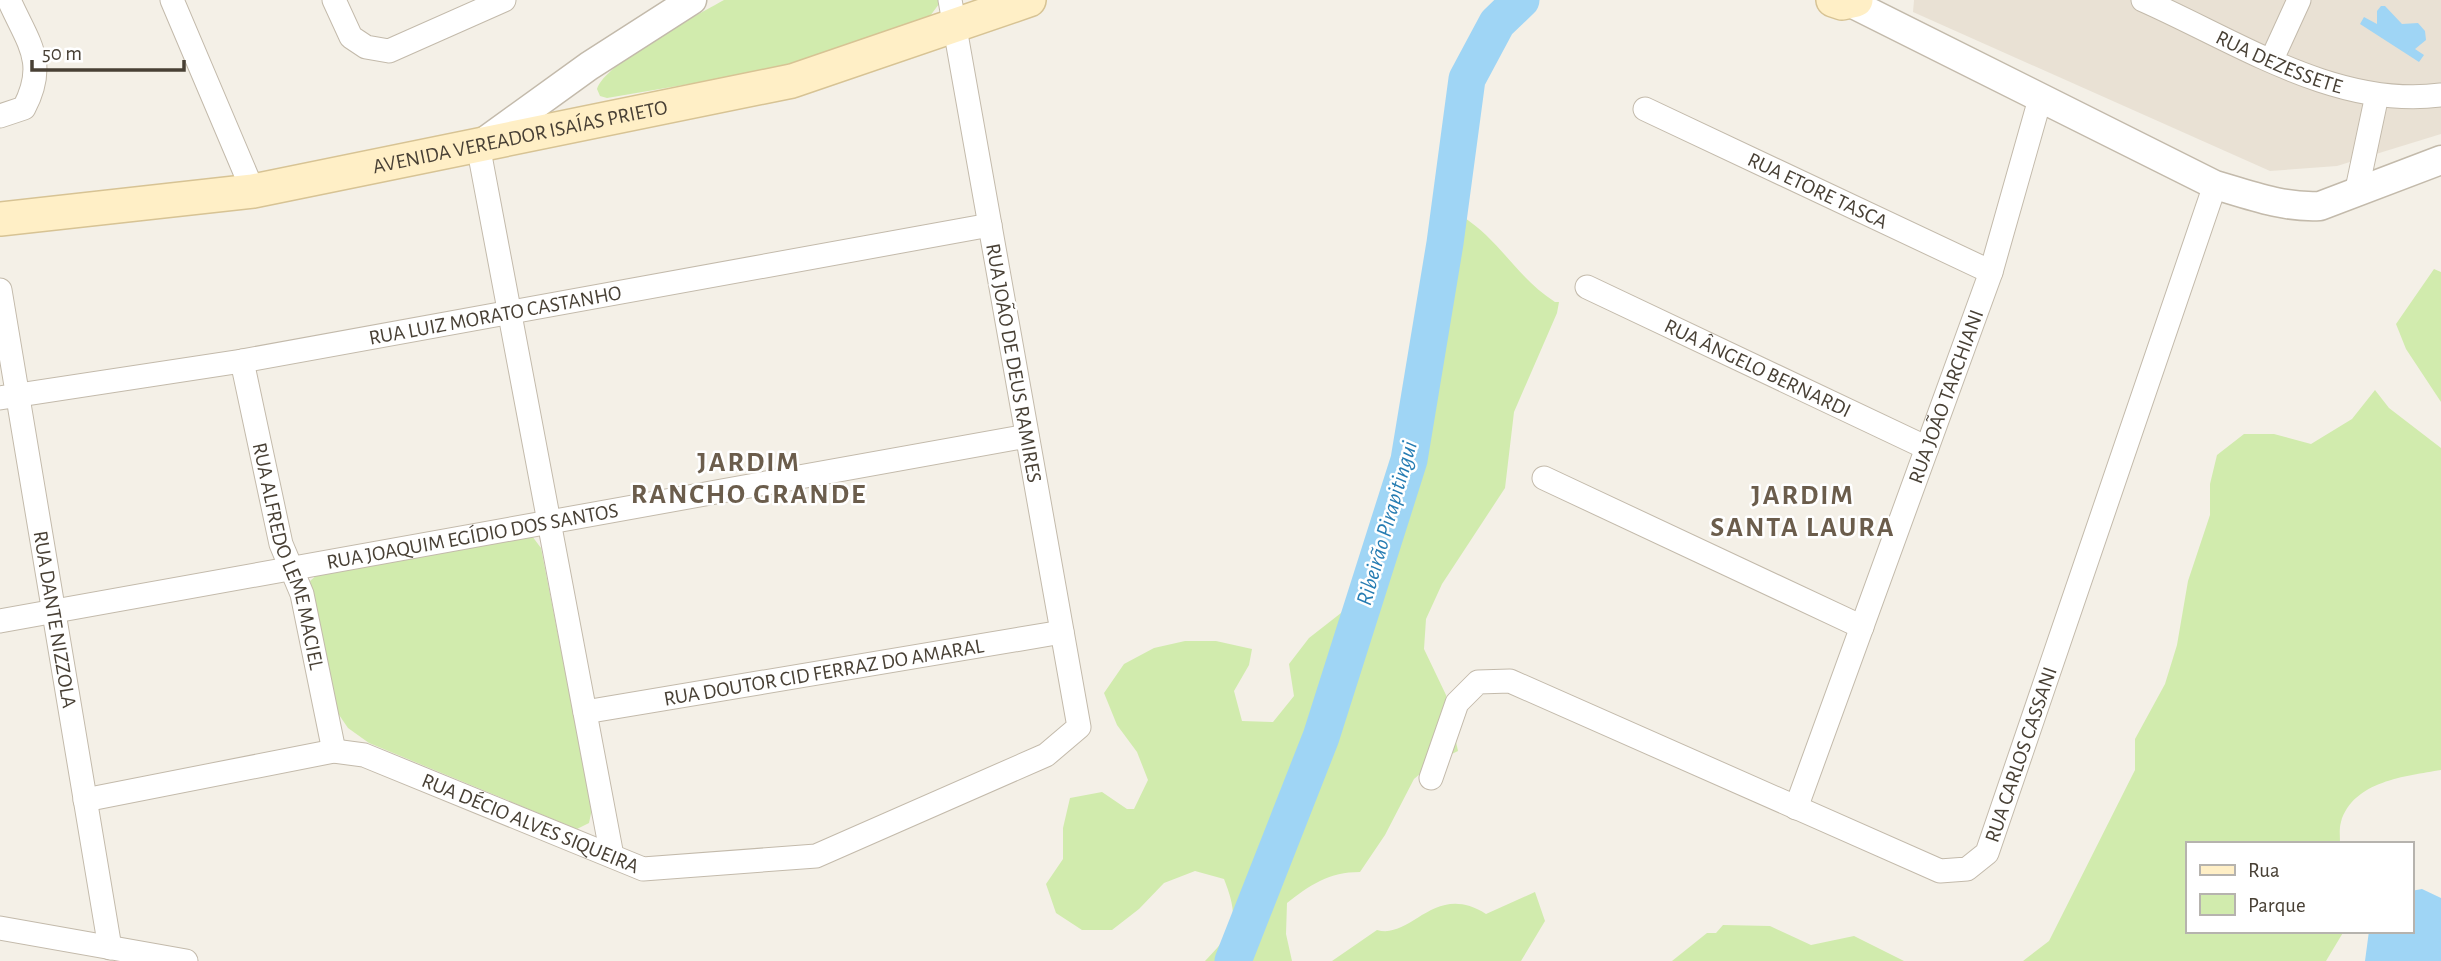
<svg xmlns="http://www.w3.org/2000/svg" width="2441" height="961" viewBox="0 0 2441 961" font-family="'Alegreya Sans',sans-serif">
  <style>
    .residential { fill: #e9e1d4 }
    .green { fill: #d1ebad }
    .water { fill: #9fd5f5 }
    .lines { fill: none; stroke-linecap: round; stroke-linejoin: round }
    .river { stroke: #9fd5f5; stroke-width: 37 }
    .minor-casing { stroke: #c3baab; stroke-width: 25 }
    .tertiary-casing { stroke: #c3baab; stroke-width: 31 }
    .secondary-casing { stroke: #d7c394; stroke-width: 36 }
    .minor { stroke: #fff; stroke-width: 23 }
    .tertiary { stroke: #fff; stroke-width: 28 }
    .secondary { stroke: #ffefc6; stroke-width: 33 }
    .labels { text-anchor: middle; stroke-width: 5; stroke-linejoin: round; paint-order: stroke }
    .street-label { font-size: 21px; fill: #484035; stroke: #fff }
    .water-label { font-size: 23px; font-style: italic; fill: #267cb2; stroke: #fff }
    .district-label { font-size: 28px; font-weight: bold; letter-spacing: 2px; fill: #6b5d4c; stroke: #fff }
  </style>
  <rect width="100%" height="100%" fill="#f4f0e7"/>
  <path class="residential" d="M1914,0h527v134l-104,32 -67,5 -357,-159z"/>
  <path class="green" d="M724,0h214l1,4 -9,12 -127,45 -38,10 -158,27 -7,-2 -3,-7c9,-27 99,-73 127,-89z
    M1462,216c40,26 53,60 93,86h4l-2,11 -43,99 -9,76 -63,96 -16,35 -2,30 22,46 12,56 -25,12 -19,16 -29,56 -25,37c-31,0 -50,13 -73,31l-1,31 6,27h-87c30,-31 35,-41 19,-82l-29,-8 -31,12 -25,26 -27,21h-30l-26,-17 -10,-29 17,-25v-31l7,-30 32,-6 25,17h7l14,-29 -11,-28 -20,-27 -13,-32 20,-29 30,-16 31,-7h31l36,8 -3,16 -15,26 8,30 31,1 21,-26 -5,-32 20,-26 32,-25 20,-26 15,-27 13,-61 14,-27 2,-62 7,-31 12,-30 8,-67 12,-56z
    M2434,269l7,3v130l-35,-53 -10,-25z
    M2375,390l14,18 52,40v322c-35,6 -88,11 -100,52 -2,6 -1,15 -1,22h-153v87h157l-18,30h-303l26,-20 86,-171v-31l30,-55 12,-39 11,-64 22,-66v-31l7,-29 27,-21h30l37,10 41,-25z
    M532,536l9,12 51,261 -3,14 -12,6 -208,-86 -21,-15 -13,-19 -25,-128 8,-7z
    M1535,892l10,29 -24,40h-189l45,-31c35,10 57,-49 109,-16z
    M1723,925l47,1 41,19 43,-9 50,25h-232l35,-28h9z"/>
  <path class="water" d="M2381,6h4l17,18 16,-1 7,8 1,9 -11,9 9,6 -5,7 -59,-38 4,-7 13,7v-13z
    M2422,889l19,9v63h-76l4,-30h42v-40z"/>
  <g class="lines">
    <path class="river" d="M1233,961l88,-224 88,-277 36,-217 22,-164 30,-56 24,-23"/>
    <defs>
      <g id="minor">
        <path d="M172,0l81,191"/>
        <path d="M334,0l17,37 15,10 23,4 115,-51"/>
        <path id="s1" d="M2143,0c93,41 193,109 298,95"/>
        <path d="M2272,59l27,-59"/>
        <path id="s2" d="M1645,109l346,163"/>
        <path d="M0,116l24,-8c24,-46 4,-65 -15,-108"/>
        <path d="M478,145l134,711"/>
        <path d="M2356,194l21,-99"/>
        <path id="s3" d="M1587,287l340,161"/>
        <path id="s4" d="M0,290l110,658"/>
        <path id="s5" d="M242,361l39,183 21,50 32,157"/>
        <path id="s6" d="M0,398l242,-37 748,-136"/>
        <path d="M1544,478l318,149"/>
        <path id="s7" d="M0,621l1027,-185"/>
        <path id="s8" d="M585,712l477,-80"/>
        <path id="s9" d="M1431,778l26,-75 21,-21 32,-1 430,190 27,-2 20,-16 228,-668"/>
        <path id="s10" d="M85,800l249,-49 30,4 279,114 173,-13 230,-101 33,-28 -129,-727"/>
        <path id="s11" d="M1796,808l195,-536 49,-173"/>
        <path d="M0,928l186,33"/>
      </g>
      <path id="tertiary" d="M1851,3l364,182c36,10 68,23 105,21l121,-46
        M481,144l108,-78 103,-66"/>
      <g id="secondary">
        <path d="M1833,0l9,3 14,-3"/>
        <path id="s12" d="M0,219l253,-28 539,-110 237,-81"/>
      </g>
    </defs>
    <use href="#minor" class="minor-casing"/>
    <use href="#tertiary" class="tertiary-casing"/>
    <use href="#secondary" class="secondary-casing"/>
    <use href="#minor" class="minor"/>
    <use href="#tertiary" class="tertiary"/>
    <use href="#secondary" class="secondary"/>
  </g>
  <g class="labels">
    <g class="street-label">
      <text dy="7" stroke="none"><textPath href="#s1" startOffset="150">RUA DEZESSETE</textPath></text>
      <text dy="7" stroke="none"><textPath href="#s12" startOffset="527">AVENIDA VEREADOR ISAÍAS PRIETO</textPath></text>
      <text dy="7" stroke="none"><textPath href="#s2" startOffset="191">RUA ETORE TASCA</textPath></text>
      <text dy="7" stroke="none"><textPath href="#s6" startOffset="502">RUA LUIZ MORATO CASTANHO</textPath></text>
      <text transform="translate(1014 363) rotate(80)" y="7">RUA JOÃO DE DEUS RAMIRES</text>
      <text dy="7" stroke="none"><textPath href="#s3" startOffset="189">RUA ÂNGELO BERNARDI</textPath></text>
      <text dy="7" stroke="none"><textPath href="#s11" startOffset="438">RUA JOÃO TARCHIANI</textPath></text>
      <text dy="7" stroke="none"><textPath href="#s7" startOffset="480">RUA JOAQUIM EGÍDIO DOS SANTOS</textPath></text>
      <text dy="7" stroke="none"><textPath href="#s5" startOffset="201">RUA ALFREDO LEME MACIEL</textPath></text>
      <text dy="7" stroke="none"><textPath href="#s4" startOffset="334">RUA DANTE NIZZOLA</textPath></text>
      <text dy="7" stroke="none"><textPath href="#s8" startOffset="242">RUA DOUTOR CID FERRAZ DO AMARAL</textPath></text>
      <text dy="7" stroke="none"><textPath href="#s9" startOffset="768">RUA CARLOS CASSANI</textPath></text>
      <text dy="7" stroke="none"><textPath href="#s10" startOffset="464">RUA DÉCIO ALVES SIQUEIRA</textPath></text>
    </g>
    <g class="water-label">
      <text transform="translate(1386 523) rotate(-74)" y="8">Ribeirão Pirapitingui</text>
    </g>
    <g class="district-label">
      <text x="749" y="471">JARDIM<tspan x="749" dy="32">RANCHO GRANDE</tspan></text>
      <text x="1803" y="504">JARDIM<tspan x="1803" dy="32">SANTA LAURA</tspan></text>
    </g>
  </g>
  <rect x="2186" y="842" width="228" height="91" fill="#ffffff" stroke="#b6b3ae" stroke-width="2"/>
  <rect x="2200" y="865" width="35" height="10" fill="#ffefc6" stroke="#b6b3ae" stroke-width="2"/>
  <text x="2248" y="877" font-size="21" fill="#484035">Rua</text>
  <rect x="2200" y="894" width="35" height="21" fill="#d1ebad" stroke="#b6b3ae" stroke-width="2"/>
  <text x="2248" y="912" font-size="21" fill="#484035">Parque</text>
  <path d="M32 60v10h152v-10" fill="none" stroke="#484035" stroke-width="3.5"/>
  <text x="42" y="60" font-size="21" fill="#484035" stroke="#ffffff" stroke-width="5" paint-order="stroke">50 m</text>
</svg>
